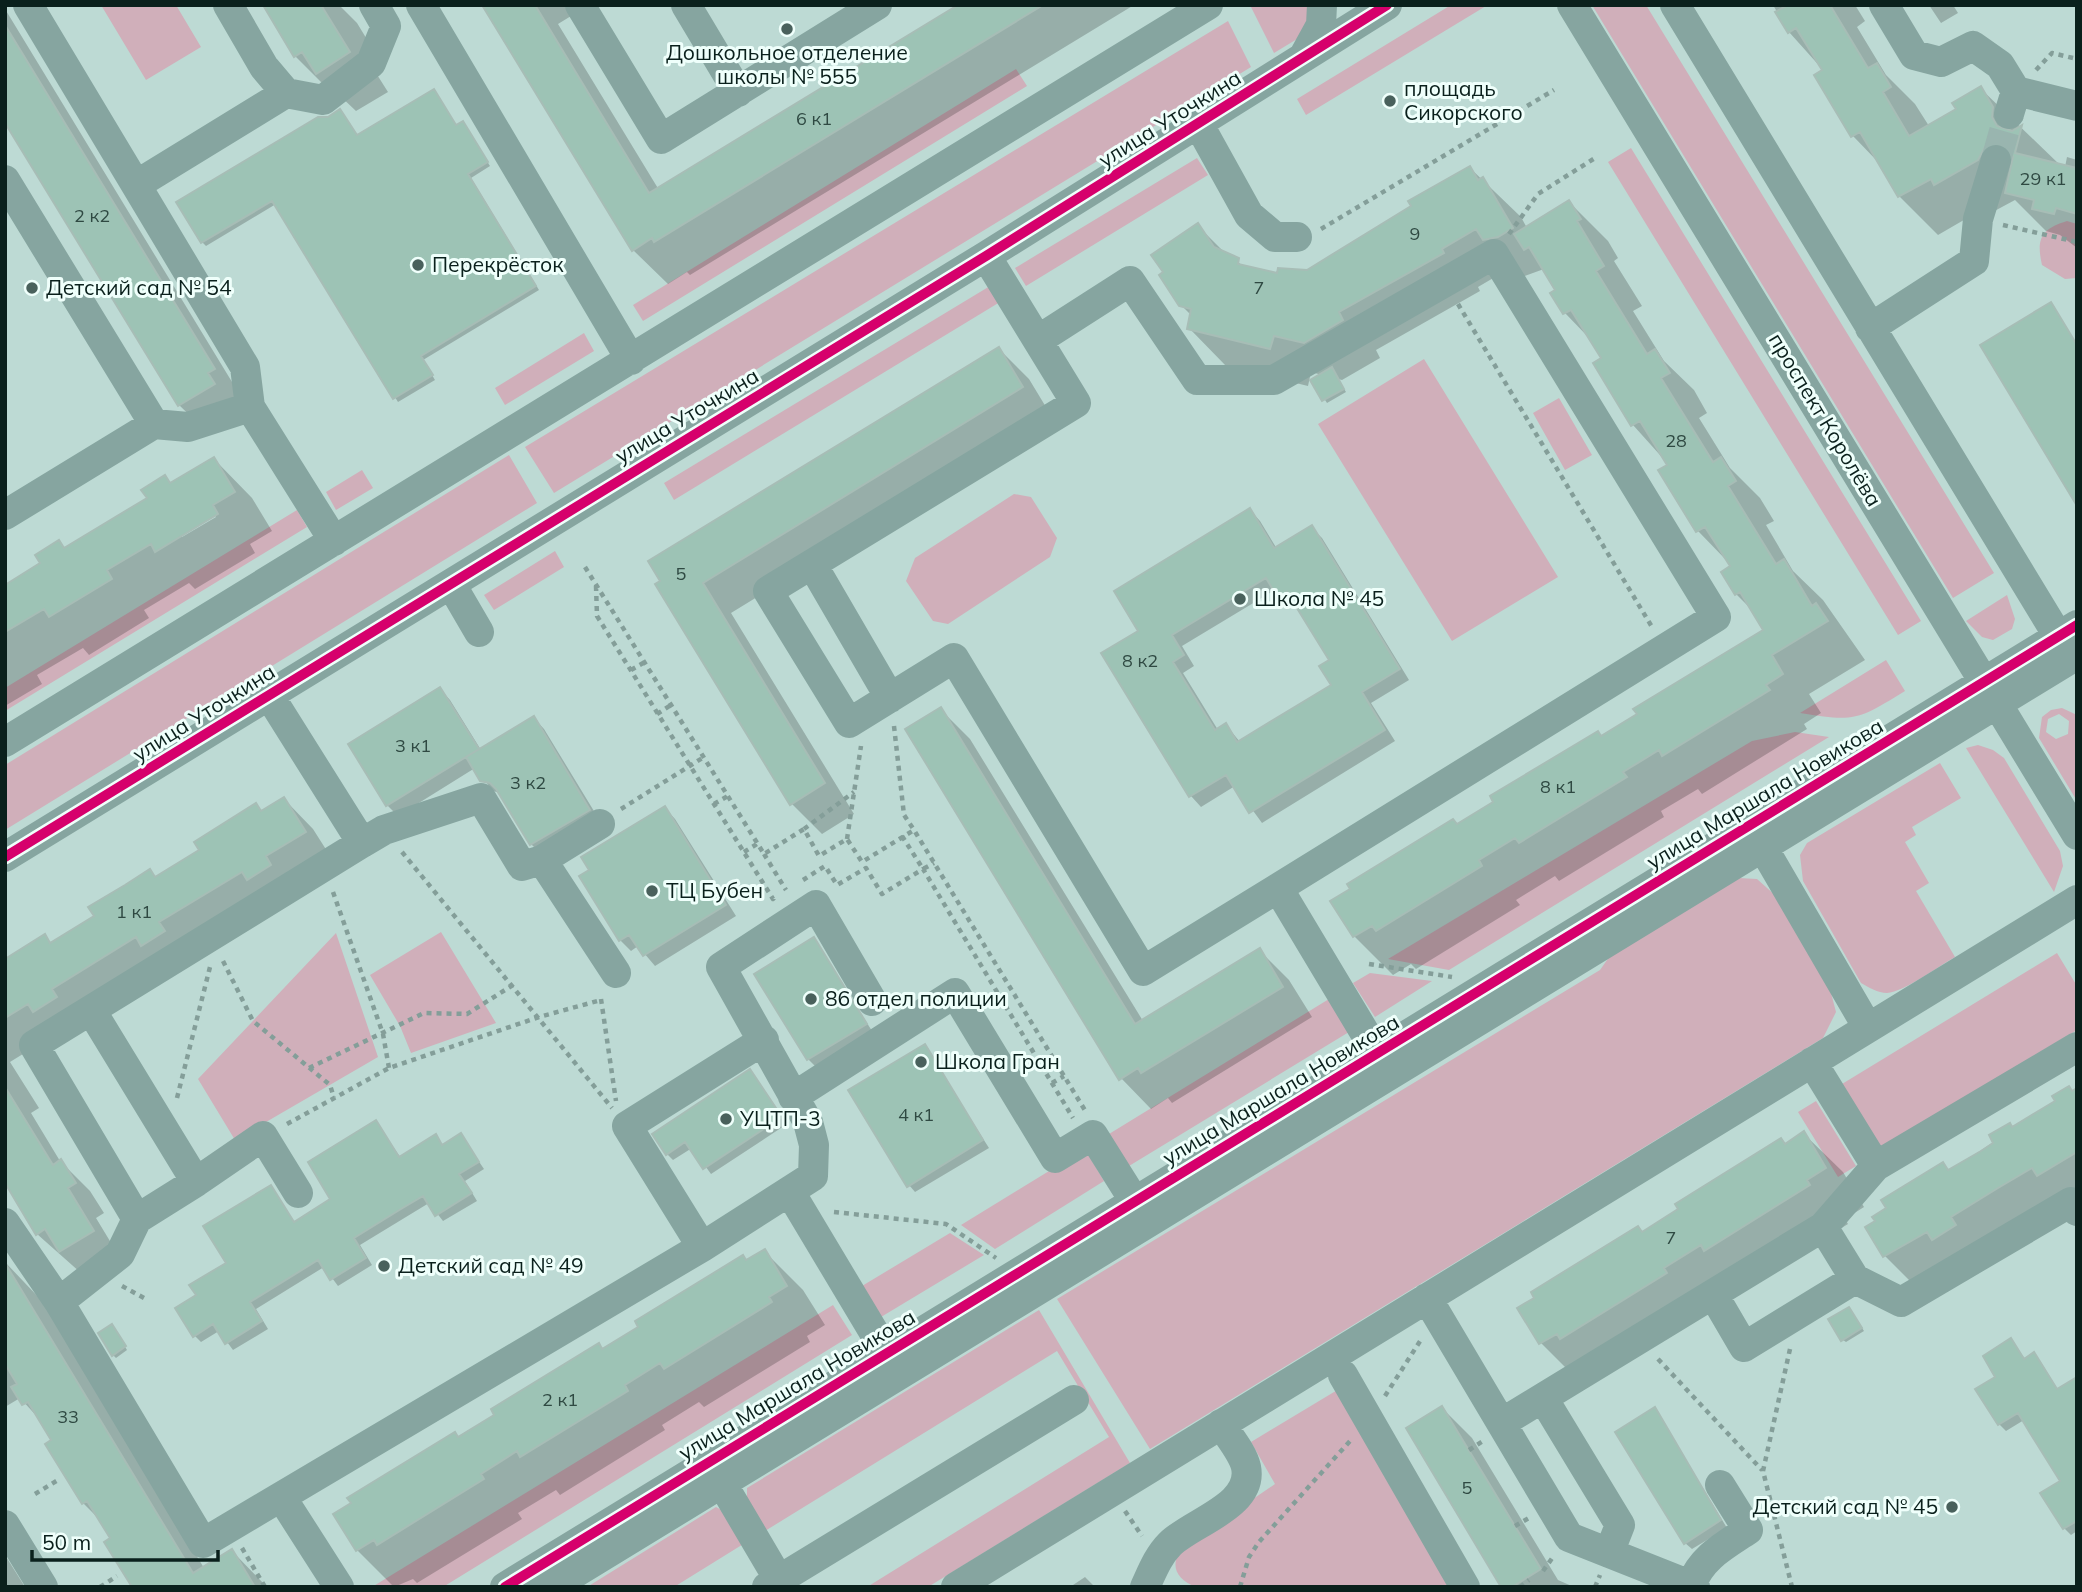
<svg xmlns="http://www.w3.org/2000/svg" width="2082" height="1592" viewBox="0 0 2082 1592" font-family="Mulish,sans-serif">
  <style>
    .green { fill: #d0afba; fill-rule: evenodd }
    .shadow { fill: #0003; fill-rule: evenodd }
    .building { fill: #9dc3b5; stroke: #a7bdb6; stroke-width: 2; fill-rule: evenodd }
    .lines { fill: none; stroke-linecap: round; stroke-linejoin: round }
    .minor-tunnel { stroke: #99b5af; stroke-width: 30; stroke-dasharray: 30 15; stroke-linecap: butt }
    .path { stroke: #849e99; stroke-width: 4.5; stroke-dasharray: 5 5; stroke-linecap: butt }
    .minor { stroke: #86a5a0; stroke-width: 30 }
    .cycleway-casing { stroke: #effffb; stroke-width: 15 }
    .cycleway { stroke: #d6006c; stroke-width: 10 }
    .poi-dot { fill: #49615c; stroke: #effffb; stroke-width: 2.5 }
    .labels { text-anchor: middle; stroke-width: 6; stroke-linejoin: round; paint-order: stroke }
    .number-label { font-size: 18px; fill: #2f4942 }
    .poi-label { font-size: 21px; fill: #0a201c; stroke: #effffb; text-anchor: start }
    .street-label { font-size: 21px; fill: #0a201c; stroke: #effffb }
  </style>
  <rect width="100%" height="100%" fill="#bddad4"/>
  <path class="green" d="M101,5h75l25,42 -55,33z
    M1250,5h63l-6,28 -33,20z
    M1451,5l35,1 -180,109 -9,-16z
    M1592,5h54l348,568 -41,25z
    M1228,21l23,46 -697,426 -29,-46z
    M1016,69l11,17 -384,235 -10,-16z
    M1631,148l290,473 -23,14 -290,-473z
    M1197,158l11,17 -182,111 -11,-18z
    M2067,221l10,3v54l-12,1 -23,-14c-6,-26 -1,-36 25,-44z
    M990,286l10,16 -326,198 -10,-17z
    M584,333l10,18 -89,54 -10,-17z
    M1424,359l134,218 -106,64 -134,-217z
    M1559,398l33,57 -27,15 -32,-57z
    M509,455l28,48 -532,327v-65z
    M362,470l11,18 -37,22 -10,-18z
    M1014,494l17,3 26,41 -7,19 -102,67 -15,-3 -27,-40 9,-23z
    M297,510l10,17 -302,184v-23z
    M555,551l9,16 -70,43 -10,-15z
    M2007,595l8,24 -3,10 -19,11 -11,-3 -16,-16z
    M1886,660l19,31c-47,29 -50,31 -105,22z
    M2062,708l15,7v86l-38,-63 3,-21 9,-7zM2059,714l10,7 -1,13 -12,5 -10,-7 2,-13z
    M1795,732l34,5 -380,233 -61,-11 364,-218z
    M1978,745l15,5 11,8 56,93 3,15 -9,26 -88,-144z
    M1940,763l21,35 -49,29 4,8 -11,7 24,41 -13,8 39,66c-16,9 -51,35 -68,36 -9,0 -19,-6 -26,-10l-58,-102 -3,-26 7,-12z
    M1738,878l19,1 19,17 55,97 5,19 -13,26 -673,411 -93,-150 543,-329 12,-17z
    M441,932l55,91 -85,30 -11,-27 -30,-51z
    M336,933l42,124 -143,83 -37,-61z
    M2057,953l20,33v44l-196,119 -39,-65z
    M1370,973l62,8 -57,36 -22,-34z
    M1329,999l20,33 -220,134 -20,-32z
    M1816,1101l40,65 -18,11 -40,-65z
    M1085,1149l19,32 -109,68 -34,-24z
    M950,1233l34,22 -103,62 -19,-31z
    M833,1305l19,30 -409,252h-71z
    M1039,1310l91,153 -202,124h-61l242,-150 -52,-86 -292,180 -18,-30v-13z
    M1339,1389l118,198h-261c-19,-8 -26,-19 -16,-38l95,-65 -24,-42z
    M716,1507l11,6 18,30 -71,44h-87z"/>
  <path class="shadow" d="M264,5h75l18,18 14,23 -9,5 26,41 -32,19 -19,-18 -3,2 -39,-39z
    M484,5h105l-31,19 101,166 302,-185h173l-444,270 -3,-3 -19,12 -35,-34z
    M1773,5h82l10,16 -8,6 29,48 29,29 14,22 29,-16 23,-21 79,76 5,2 2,-10 10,3v88l-17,-13 -14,-4 -31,-31 -41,22 -5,-5 -31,18 -39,-39 -19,-32 -27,-28 -37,-60 8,-5 -35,-39z
    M1929,5h24l5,8 -17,10z
    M5,9l238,391 -33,35 -31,-30 -174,-285z
    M340,111l18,26 99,-10 6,-4 27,43 -19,12 68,112 -116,70 12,20 -37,22 -122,-198 -70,42 -4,-4 126,-123z
    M1470,168l51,49 6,11 42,-26 39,39 10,17 -4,3 28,45 -9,5 31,50 30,29 13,23 -8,5 31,50 30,30 14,23 -8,4 27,46 30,29 42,60 -56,34 12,19 -17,11 3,5 -105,65 -4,-5 -37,22 3,6 -105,64 -4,-5 -39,24 4,5 -104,64 -5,-5 -18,11 -39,-39 -21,-34 269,-165 163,-106 -12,-20 -17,-17 -6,-30 -32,-33 -29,-66 -36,-40 -29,-66 -12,-18 -27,-28 -12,-19 4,-3 -13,-22 -22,8 -10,-10 -34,20 2,4 -104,59 4,8 -38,22 -4,-1 8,13 -19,11 -15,-23 10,-5 -11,-3 -3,14 -82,-20 -37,-38 3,-12 -11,-11 17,-79 29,29 18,12 34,8 29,-3z
    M999,349l30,30 23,38 -321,196 123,201 -32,20 -30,-30 -134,-219z
    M214,459l38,39 20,33 -22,13 5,9 -60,36 -6,-6 -45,27 5,8 -60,37 -6,-7 -46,27 5,9 -37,22v-119l38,-23 16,-21 6,6 84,-50 16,-22 7,7zM214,514l2,3 -34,20v-4z
    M1250,510l10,11 17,28 34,-22 11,11 87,142 -38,23 24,38 -133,82 -27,-37 -34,21 -10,-11 -50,-164zM1275,590l15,17 6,-4 36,57 1,26 -93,56 -14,-17 -8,5 -35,-57 11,-7 -12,-20z
    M440,689l10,11 31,50 53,-32 10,11 56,92 -58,34 -11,-11 -31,-51 -7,-2 -18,-23 -77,48 -11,-11z
    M940,709l30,30 173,282 116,-71 30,30 23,37 -140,86 -4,-5 -17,11 -30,-31z
    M284,799l29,30 21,33 -324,200 29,46 -8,5 29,48 30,30 14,22 -8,5 26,43 -32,20 -53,-47 -32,-72v-201l39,-24 8,7 44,-28 54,-44 7,6 45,-27 54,-46 7,7z
    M665,808l10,11 61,97 -81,50 -17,-20 -7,5 -11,-11z
    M814,939l58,92 -57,35 -7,-7z
    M924,1046l65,102 -74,44 -6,-7z
    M750,1072l37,52 -76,50 -19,-26 -19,12 -6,-6z
    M2077,1096v117l-153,82 -39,-39 -17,-28 75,-64 7,7 63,-42z
    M376,1123l25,35 34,-21 9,9 17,-11 23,34 -19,12 12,20 -34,20 -14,-18 -69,42 12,20 -34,21 -14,-19 -68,42 12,20 -35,21 -14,-19 -18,11 -7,-7 4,-39 30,-33 43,-76 24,36 38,-24z
    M1804,1134l39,38 21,35 -19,12 3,5 -104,64 -164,94 -39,-39 -21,-34z
    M764,1251l39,39 22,35 -18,11 3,6 -106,65 -5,-5 -37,23 3,5 -105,65 -4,-5 -38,23 4,6 -105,64 -4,-4 -19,8 -37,-37 102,-112 140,-92 4,4z
    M5,1262l38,40 161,266 28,-17 35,36h-133l-21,-48 -11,-17 -19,-19 -40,-80 -23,-25 -15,9z
    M1852,1312l12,19 -18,11 -3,-2z
    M114,1329l13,21 -11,8 -3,-3z
    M2011,1341l15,19 8,-5 6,6 18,29 19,-11v152l-6,4 -7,-7 -2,-47 -38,-61 -18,11 -7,-7 -2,-47z
    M1442,1408l30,30 86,142 16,7h-71z
    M1655,1409l72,119 -35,21 -7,-6z
    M5,1555l20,32h-20z
    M1085,1577l10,10h-25z"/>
  <path class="building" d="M263,5h58l29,47 -34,22 -14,-22 -8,5z
    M482,5h53l114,188 309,-188h85l-389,237 -2,-4 -20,13z
    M1788,5h42l38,63 9,-5 14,24 -8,5 26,44 47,-27 -4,-6 29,-17 12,21 -1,10 5,9 15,5 10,-6 -7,28 62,15v46l-21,-6 -2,6 -22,-5 2,-9 -29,-7 8,-36 -4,-8 -9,-6 -15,4 -7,13 -44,25 -3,-6 -33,18 -38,-65 -9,5 -37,-62 8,-5 -26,-42 -8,5 -13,-21z
    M5,25l210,344 -7,4 7,11 -37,22 -173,-283z
    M434,89l22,36 7,-4 25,41 -20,12 68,112 -115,70 12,19 -40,24 -121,-198 -71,42 -25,-41 142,-85h10l12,-8 17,26z
    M1470,166l8,14 5,-3 30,51 -15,9 -15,3 -7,-11 -34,20 2,4 -105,59 4,8 -39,23 -30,-7 -4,13 -83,-20 4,-20 -12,-3 -20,-31 4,-3 -12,-17 47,-32 16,24 25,11 -1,6 39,9 1,-5 29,2 104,-64 -3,-5z
    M1569,200l12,19 -4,2 27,45 -8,5 51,83 8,-5 15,24 -9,5 52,84 8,-5 15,24 -8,5 48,78 8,-5 28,47 4,-3 12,18 -56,34 11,19 -17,11 4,5 -108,66 -3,-6 -36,22 4,5 -108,66 -4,-5 -36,22 3,6 -106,65 -4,-5 -19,11 -23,-36 20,-12 -3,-5 106,-65 4,5 36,-22 -3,-6 108,-65 3,5 36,-22 -4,-5 130,-79 -23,-38 -5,3 -14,-23 9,-6 -25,-39 -9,5 -38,-62 9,-5 -27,-44 -9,5 -38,-63 8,-5 -30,-48 -8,4 -13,-21 5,-3 -26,-43 -5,3 -10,-16z
    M2051,302l26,43v161l-97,-161z
    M999,347l24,40 -320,196 122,200 -35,22 -135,-221 5,-3 -12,-20z
    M1332,367l12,22 -22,12 -12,-21z
    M214,457l21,35 -22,13 5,9 -63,38 -4,-8 -44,26 5,9 -63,38 -5,-8 -39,23v-47l35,-22 -5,-8 24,-15 5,8 83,-50 -6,-8 24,-15 5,8z
    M1250,508l24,40 38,-23 88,144 -38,23 23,38 -136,83 -23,-38 -37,22 -88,-144 37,-22 -24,-40zM1266,578l12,20 9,-6 42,68 -10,6 12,19 -94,57 -11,-19 -11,7 -42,-68 11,-7 -12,-20z
    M440,687l39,62 -93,57 -38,-62z
    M941,707l194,317 125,-76 23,39 -142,86 -3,-5 -19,12 -214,-351z
    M534,716l56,94 -60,35 -34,-56 -6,-6 -10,-2 -14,-24z
    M284,797l22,35 -40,24 5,9 -24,15 -5,-8 -83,50 6,9 -24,15 -5,-9 -84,52 5,8 -24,15 -5,-8 -23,14v-59l40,-25 5,9 44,-27 -6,-9 37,-22 25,-16 5,8 44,-27 -5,-8 62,-39 5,8z
    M665,806l61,99 -83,51 -14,-21 -10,6 -40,-65 10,-6 -8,-13z
    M814,937l53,87 -60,36 -53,-86z
    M925,1044l58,96 -76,47 -59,-97z
    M750,1069l32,48 -79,52 -18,-27 -19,13 -14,-21z
    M2069,1086l3,5 5,-3v64l-40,24 -5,-8 -34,20 -47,29 5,8 -24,15 -5,-8 -44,25 -18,-30 10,-6 -3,-4 14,-9 -5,-8 62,-38 5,8 33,-19 12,-8 -4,-8 21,-12 2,4 43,-26 -3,-5z
    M5,1087l48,78 8,-6 15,24 -8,5 26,43 -35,21 -14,-23 -9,6 -31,-52z
    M376,1120l23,37 37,-23 6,11 19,-12 18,29 -20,12 13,19 -37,23 -12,-20 -22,13 -47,29 12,20 -36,22 -12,-20 -68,42 12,19 -37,23 -12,-20 -20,13 -18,-29 21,-13 -7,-10 37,-22 -23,-37 68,-41 23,37 36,-23 -22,-37z
    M1804,1131l22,37 -19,12 3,5 -106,66 -3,-6 -37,23 3,5 -107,66 -3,-5 -18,10 -22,-36 17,-10 -3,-6 107,-66 4,6 36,-23 -3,-5 106,-66 4,6z
    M765,1249l22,37 -18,11 3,5 -108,67 -4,-6 -35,22 3,6 -108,66 -3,-6 -36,23 3,5 -107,66 -3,-5 -18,11 -23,-37 18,-11 -4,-5 108,-66 3,5 36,-22 -3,-6 108,-66 3,6 36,-22 -3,-6 108,-66 3,5z
    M5,1263l188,310 39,-24 23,38h-123l-28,-45 6,-4 -23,-37 -5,3 -37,-60 6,-4 -23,-38 -6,3 -11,-18 6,-3 -12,-20z
    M1849,1307l13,21 -21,13 -13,-22z
    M112,1324l14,22 -14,10 -14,-23z
    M2011,1338l13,21 10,-7 23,37 20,-12v144l-14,8 -23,-36 20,-12 -30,-48 -12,-20 -20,12 -23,-36 20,-12 -12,-21z
    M1442,1406l99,163 -29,18h-11l-95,-159z
    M1655,1407l66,113 -37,24 -69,-112z"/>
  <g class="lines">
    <path class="minor-tunnel" d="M1996,160l13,-46"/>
    <path class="path" d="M2036,70l16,-17 25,6
      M2003,225l74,17
      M1321,229l233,-139
      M1509,234l29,-40 57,-36
      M1458,304l194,323
      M585,567l179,287 40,-25 15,27 28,-17 15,23 52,-32 172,282
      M596,586l1,30 176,283 2,-2
      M631,670l14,-8
      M657,714l14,-9
      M894,726l10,89 10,15
      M714,804l14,-8
      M621,809l83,-52
      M804,829l50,-37
      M902,836l21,33 11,-6
      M847,839l14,-93
      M402,852l210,256
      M744,852l13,-8
      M764,854l22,36
      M803,880l22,-14 12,19 29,-17 16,26 41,-25 150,249
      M333,892l50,142 6,34
      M223,961l30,60 77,64 4,13
      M1369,964l83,13
      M601,999l15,102
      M309,1068l115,-55 43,1 46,-29
      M1052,1083l12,-7
      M177,1098l33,-131
      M287,1124l102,-56 150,-51 62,-17
      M834,1212l112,12 50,34
      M122,1286l22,12
      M1790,1349l-27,122 29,116
      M1658,1359l104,111
      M1385,1396l37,-58
      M1469,1450l14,-9
      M35,1494l23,-14
      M1125,1511l17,25
      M1515,1526l14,-8
      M242,1548l23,39
      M1543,1571l10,-14
      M100,1587l17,-11
      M1240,1587l9,-30 10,-15 91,-101
      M1520,1587l9,-7
      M1595,1587l5,-12"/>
    <path class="minor" d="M28,5l108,180
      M228,5l36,62 22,26 37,7 48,-37 15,-37 -12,-21
      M421,5l210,355
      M580,5l81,134 216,-134
      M686,5l52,87
      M1572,5l505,830
      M1675,5l394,649
      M1884,5l30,50 27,7 32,-16 27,19 16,26 61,15
      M1304,56l17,-31 1,-20
      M286,93l-150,92 109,182 5,40 84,134
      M2009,114l7,-23
      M1198,123l51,92 26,22h22
      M5,180l149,244
      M986,256l90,147 -308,188 81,132 105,-65 189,313 135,-83 108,180
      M1870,328l104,-67 4,-42 18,-59
      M1038,340l92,-59 67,99h77l220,-126 222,363 -438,271
      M5,515l149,-91 34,3 62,-20
      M812,564l78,134
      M451,584l28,48
      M5,742l1203,-737
      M1754,832l114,196
      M362,843l22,-13 97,-32 41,68 20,-6 58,-36
      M5,857l981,-601 401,-251
      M542,860l74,113
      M91,1010l105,172 -59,37
      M793,1097l162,-104 100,165 38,-23 52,83
      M1876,1166l201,-119
      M196,1182l67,-46 35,57
      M790,1192l106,177
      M5,1223l54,79 144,241 499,-296 111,-71 1,-31 -6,-23 -87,-155 95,-62 56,96
      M1823,1227l32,52 46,23 170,-100 6,9
      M702,1247l-75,-121 137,-86
      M1713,1294l31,53 111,-68
      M1427,1298l142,239 126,50
      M59,1302l61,-48 17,-35 -103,-174 328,-202 -93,-148
      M1343,1375l122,212
      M1543,1398l77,127 -11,28
      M1503,1422l320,-195 53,-61 -64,-104
      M713,1468l66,112
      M282,1498l57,89
      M5,1525l38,62
      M1691,1585c11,-28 33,-39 57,-55l-28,-45
      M505,1587l1572,-962
      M552,1587l1525,-932
      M767,1587l307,-187
      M956,1587l1121,-687
      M1145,1587c7,-15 13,-31 25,-43 22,-22 84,-38 76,-77 -3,-14 -17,-30 -25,-43"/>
    <defs>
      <path id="cycleway" d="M5,857l981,-601 401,-251
        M505,1587l1572,-962"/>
    </defs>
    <use href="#cycleway" class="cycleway-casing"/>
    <use href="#cycleway" class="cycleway"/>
  </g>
  <g class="poi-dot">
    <circle cx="787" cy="29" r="7"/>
    <circle cx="1390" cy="101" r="7"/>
    <circle cx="418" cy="265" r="7"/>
    <circle cx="32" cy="288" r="7"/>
    <circle cx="1240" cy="599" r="7"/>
    <circle cx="652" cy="891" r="7"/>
    <circle cx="811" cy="999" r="7"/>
    <circle cx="921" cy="1062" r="7"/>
    <circle cx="726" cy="1119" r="7"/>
    <circle cx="384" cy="1266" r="7"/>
    <circle cx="1952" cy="1507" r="7"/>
  </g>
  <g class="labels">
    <g class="number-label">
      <text x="814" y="125">6 к1</text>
      <text x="2043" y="185">29 к1</text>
      <text x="92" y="222">2 к2</text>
      <text x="1415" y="240">9</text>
      <text x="1259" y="294">7</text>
      <text x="1676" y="447">28</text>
      <text x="681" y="580">5</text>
      <text x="1140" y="667">8 к2</text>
      <text x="413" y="752">3 к1</text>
      <text x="528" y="789">3 к2</text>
      <text x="1558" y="793">8 к1</text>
      <text x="134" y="918">1 к1</text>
      <text x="916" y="1121">4 к1</text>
      <text x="1671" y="1244">7</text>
      <text x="560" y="1406">2 к1</text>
      <text x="68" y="1423">33</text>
      <text x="1467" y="1494">5</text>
    </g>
    <g class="poi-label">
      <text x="787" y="60" text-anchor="middle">Дошкольное отделение<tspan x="787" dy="24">школы № 555</tspan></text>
      <text x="1404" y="96">площадь<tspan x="1404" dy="24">Сикорского</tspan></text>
      <text x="432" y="272">Перекрёсток</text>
      <text x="46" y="295">Детский сад № 54</text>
      <text x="1254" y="606">Школа № 45</text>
      <text x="666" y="898">ТЦ Бубен</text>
      <text x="825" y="1006">86 отдел полиции</text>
      <text x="935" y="1069">Школа Гран</text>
      <text x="740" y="1126">УЦТП-3</text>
      <text x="398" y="1273">Детский сад № 49</text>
      <text x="1938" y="1514" text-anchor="end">Детский сад № 45</text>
    </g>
    <g class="street-label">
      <text transform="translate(1170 119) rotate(-32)" y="7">улица Уточкина</text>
      <text transform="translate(687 416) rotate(-31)" y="7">улица Уточкина</text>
      <text transform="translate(1825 420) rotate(59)" y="7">проспект Королёва</text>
      <text transform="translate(204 713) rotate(-32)" y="7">улица Уточкина</text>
      <text transform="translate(1765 794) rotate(-31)" y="7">улица Маршала Новикова</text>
      <text transform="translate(1281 1090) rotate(-31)" y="7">улица Маршала Новикова</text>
      <text transform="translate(797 1385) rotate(-31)" y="7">улица Маршала Новикова</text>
    </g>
  </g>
  <rect width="2082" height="1592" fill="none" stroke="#0a201c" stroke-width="14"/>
  <path d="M32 1550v10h186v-10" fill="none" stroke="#0a201c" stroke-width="3.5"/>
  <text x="42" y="1550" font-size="21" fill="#0a201c" stroke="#effffb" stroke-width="5" paint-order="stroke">50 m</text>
</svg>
